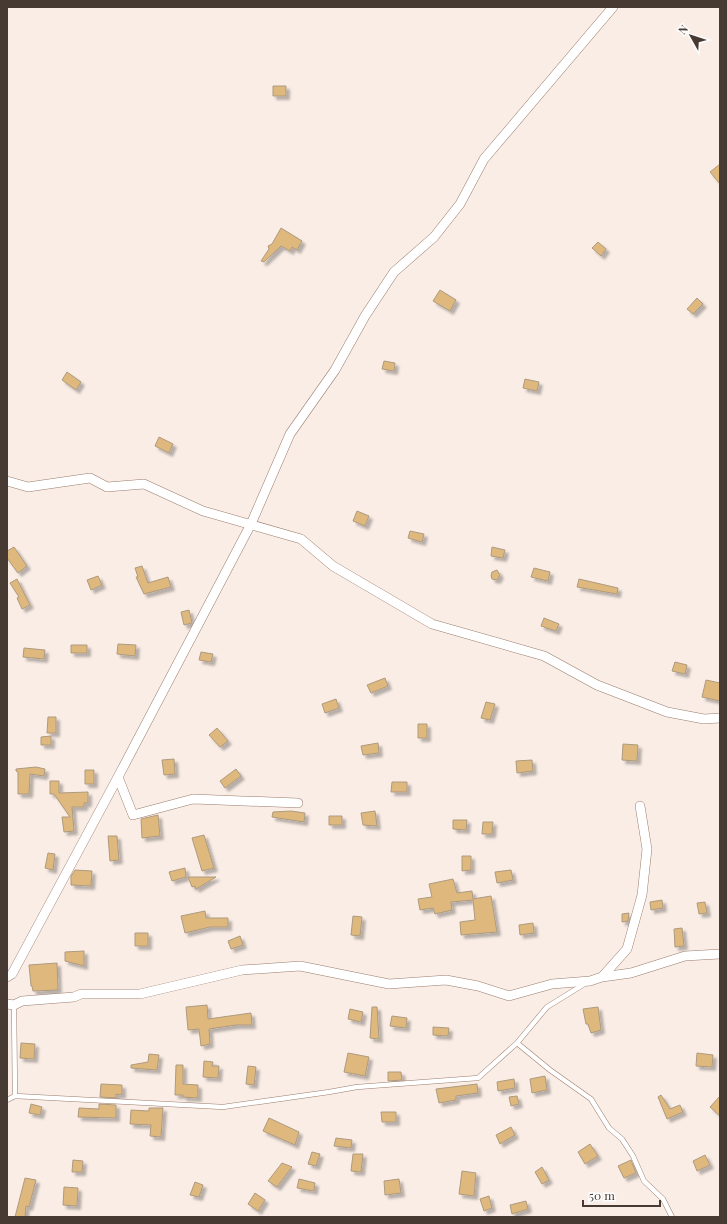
<svg xmlns="http://www.w3.org/2000/svg" width="727" height="1224" viewBox="0 0 727 1224" font-family="'Playfair Display',serif">
  <style>
    .building { fill: #dfb87d; stroke: #ad9a7f; filter: url(#shadow) }
    .lines { fill: none; stroke-linecap: round; stroke-linejoin: round }
    .service-casing { stroke: #9a7d6c; stroke-width: 5.5 }
    .minor-casing { stroke: #9a7d6c; stroke-width: 10 }
    .service { stroke: #fff; stroke-width: 4.5 }
    .minor { stroke: #fff; stroke-width: 9 }
  </style>
  <defs>
    <filter id="shadow"><feDropShadow dx="3.5" dy="3.5" stdDeviation="1" flood-color="#0004"/></filter>
  </defs>
  <rect width="100%" height="100%" fill="#faede6"/>
  <path class="building" d="M273,86h13v10h-13z
    M720,164v20l-10,-12z
    M281,228l21,13 -5,9 -5,-3 -2,4 -9,-5 -17,16 -3,-1 8,-12 -1,-3 4,-2z
    M598,242l8,7 -5,7 -9,-8z
    M440,290l16,10 -6,11 -17,-10z
    M697,298l6,6 -10,10 -6,-5z
    M384,361l11,2 -1,8 -12,-2z
    M67,372l14,10 -5,8 -14,-10z
    M525,379l14,3 -2,9 -14,-3z
    M159,437l14,7 -4,9 -14,-7z
    M357,511l12,5 -4,10 -12,-5z
    M410,531l14,3 -2,8 -14,-4z
    M14,547l13,19 -9,7 -11,-15v-7z
    M492,547l13,3 -2,8 -12,-2z
    M142,566l6,17 20,-6 3,10 -27,7 -8,-17h2l-3,-9z
    M534,568l16,4 -2,9 -17,-4z
    M497,570l3,5 -3,5 -5,-1 -1,-3 1,-4z
    M98,576l4,9 -11,5 -4,-10z
    M17,579l13,26 -8,4 -5,-11 2,-1 -9,-14z
    M579,579l39,9 -1,6 -40,-7z
    M189,610l3,13 -8,2 -3,-13z
    M544,618l15,6 -3,7 -15,-5z
    M118,644l18,1 -1,11 -18,-2z
    M71,645h16v8h-16z
    M24,648l21,2 -1,9 -21,-2z
    M201,652l12,2 -2,8 -12,-2z
    M675,662l12,3 -2,9 -13,-3z
    M385,678l3,8 -17,7 -4,-8z
    M706,680l14,3v18l-18,-4z
    M336,699l3,9 -14,5 -3,-9z
    M486,702l9,2 -5,16 -9,-2z
    M48,717h8v16h-9z
    M418,724h9v14h-9z
    M217,728l11,13 -8,6 -11,-12z
    M51,736v9h-10v-8z
    M378,743l1,10 -16,2 -2,-9z
    M623,744l15,1 -1,16 -15,-1z
    M174,759l1,15 -11,1 -2,-15z
    M532,760l1,11 -16,2 -1,-12z
    M36,767l9,2 -1,7 -14,-2 -1,20h-11v-22l-2,-1v-2z
    M236,769l5,7 -16,12 -5,-7z
    M85,770h9v14h-9z
    M50,781h9v12l29,-1v11h-4v4h-12l2,24 -10,1 -2,-15h8l-16,-23h-4z
    M392,782h15v10h-16z
    M291,811l14,2 -1,9 -32,-5 1,-5z
    M375,811l2,15 -14,-1 -2,-12z
    M158,815l2,21 -18,2 -1,-19z
    M329,816h13v9h-13z
    M453,820h14l-1,10 -13,-1z
    M483,822h10l-1,12h-10z
    M204,835l10,33 -12,3 -10,-33z
    M108,836h9l2,24 -9,1z
    M48,853l7,1 -2,16 -8,-2z
    M462,856h9v14l-9,1z
    M185,868l1,9 -14,4 -3,-9z
    M75,870l17,1 -1,15 -20,-1v-9z
    M511,870l2,10 -16,3 -2,-11z
    M188,877h28l-20,12 -1,-3 -3,1z
    M453,879l4,14 15,-2 1,8 18,-3 6,36 -36,3 -1,-13 15,-2 -2,-20 -22,2 1,8 -17,4 -2,-6 -13,2 -2,-11 14,-2 -3,-13z
    M662,900l1,8 -12,2 -1,-8z
    M705,902l2,11 -8,1 -2,-11z
    M205,911l1,7h22v9h-18l-25,6 -4,-17z
    M629,913l-1,8 -6,1v-8z
    M353,916l9,1 -2,19 -9,-1z
    M533,923l1,10 -14,2 -1,-10z
    M682,928l2,18 -9,1 -1,-18z
    M135,933h13v13h-13z
    M240,936l3,9 -12,4 -3,-8z
    M84,951v15l-19,-5v-9z
    M57,963l1,27 -25,1 -1,-5h-1l-2,-21z
    M207,1005l1,14 43,-6 1,12h-16l-27,4 1,15 -9,2 -2,-17 -11,1 -2,-23z
    M372,1007h5l2,32 -9,-1z
    M598,1007l3,23 -10,3 -3,-9h-2l-3,-15z
    M350,1009l13,3 -2,10 -13,-3z
    M392,1016l15,2 -1,10 -16,-2z
    M433,1027l16,1 -1,8 -15,-1z
    M21,1043l14,1 -1,15 -14,-1z
    M348,1053l21,4 -4,19 -21,-4z
    M697,1053l16,2 -1,12 -16,-1z
    M149,1054l10,1 -2,15 -26,-2v-3l17,-3z
    M204,1061l9,1 -1,4h7l-1,12 -15,-1z
    M176,1065h7v19l15,1v13l-15,-1v-2h-8z
    M248,1066l8,1 -2,18 -8,-1z
    M388,1072h13l1,8 -14,1z
    M545,1076l2,14 -15,3 -2,-14z
    M514,1079l1,9 -17,3 -1,-9z
    M101,1084l21,1v10l-6,-1v4l-16,-1z
    M477,1084l1,9 -22,3v4l-17,3 -3,-14z
    M661,1095l9,14 10,-4 3,7 -16,7 -9,-22z
    M517,1096l2,8 -8,2 -2,-9z
    M720,1096v20l-10,-9z
    M31,1104l11,3 -2,8 -11,-2z
    M99,1104l17,1v13l-38,-1 1,-9 20,1z
    M149,1108h14l-2,29 -11,-1 1,-11 -21,-1 1,-14 18,1z
    M381,1112h15v10h-14z
    M269,1118l30,14 -4,13 -32,-14z
    M511,1127l4,8 -15,9 -4,-9z
    M336,1138l16,2 -1,8 -17,-2z
    M590,1144l8,12 -13,8 -7,-12z
    M312,1152l8,2 -4,12 -8,-2z
    M353,1154h10l-2,18 -10,-1z
    M705,1155l5,10 -13,6 -4,-10z
    M73,1160l10,1 -1,11h-10z
    M631,1160l5,13 -12,5 -6,-12z
    M282,1163l10,4 -15,20 -9,-6z
    M542,1167l7,13 -7,4 -7,-12z
    M462,1171l14,2 -2,23 -15,-2z
    M25,1178l11,2 -7,27 -3,-1 -1,11h-10z
    M299,1179l16,4 -1,8 -17,-3z
    M399,1179l2,14 -16,2 -1,-14z
    M195,1182l8,3 -4,12 -9,-2z
    M64,1187l14,1 -1,18 -14,-1z
    M255,1193l10,7 -7,11 -10,-7z
    M489,1196l3,12 -8,3 -4,-12z
    M526,1201l2,8 -16,5 -2,-9z"/>
  <g class="lines">
    <defs>
      <path id="service" d="M517,1043l33,27 41,29 18,29 13,11 11,17 11,25 19,18 9,18
        M15,1096l208,11 106,-15 28,-5 121,-9 39,-35 30,-36 39,-24
        M7,1100l8,-4 -1,-91"/>
      <path id="minor" d="M7,481l21,6 62,-9 17,9 37,-3 59,27 98,28 32,27 99,58 112,32 53,29 70,27 37,7 16,-1
        M118,777l15,38 60,-16 105,4
        M7,977l5,-3 106,-197 133,-253 39,-90 45,-64 30,-54 29,-44 40,-35 26,-33 24,-45 129,-152
        M602,977l25,-28 15,-54 5,-46 -7,-43
        M7,1004l7,1 8,-4 52,-4 7,-3h59l102,-24 58,-4 89,18 57,-4 32,6 31,10 43,-12 38,-3 12,-4 29,-4 54,-17 35,-2"/>
    </defs>
    <use href="#service" class="service-casing"/>
    <use href="#minor" class="minor-casing"/>
    <use href="#service" class="service"/>
    <use href="#minor" class="minor"/>
  </g>
  <rect width="727" height="1224" fill="none" stroke="#473a33" stroke-width="16"/>
  <g transform="translate(691 36) rotate(309)" stroke="#fdfdfd" stroke-width="3" paint-order="stroke">
  <path d="M0-3L7 15L0 10L-7 15Z" fill="#473a33"/>
  <text y="-6" font-size="11" font-weight="bold" text-anchor="middle" fill="#473a33">N</text>
  </g>
  <path d="M583 1200v6h77v-6" fill="none" stroke="#473a33" stroke-width="2"/>
  <text x="589" y="1200" font-size="12" fill="#473a33" stroke="#fdfdfd" stroke-width="3" paint-order="stroke">50 m</text>
</svg>
